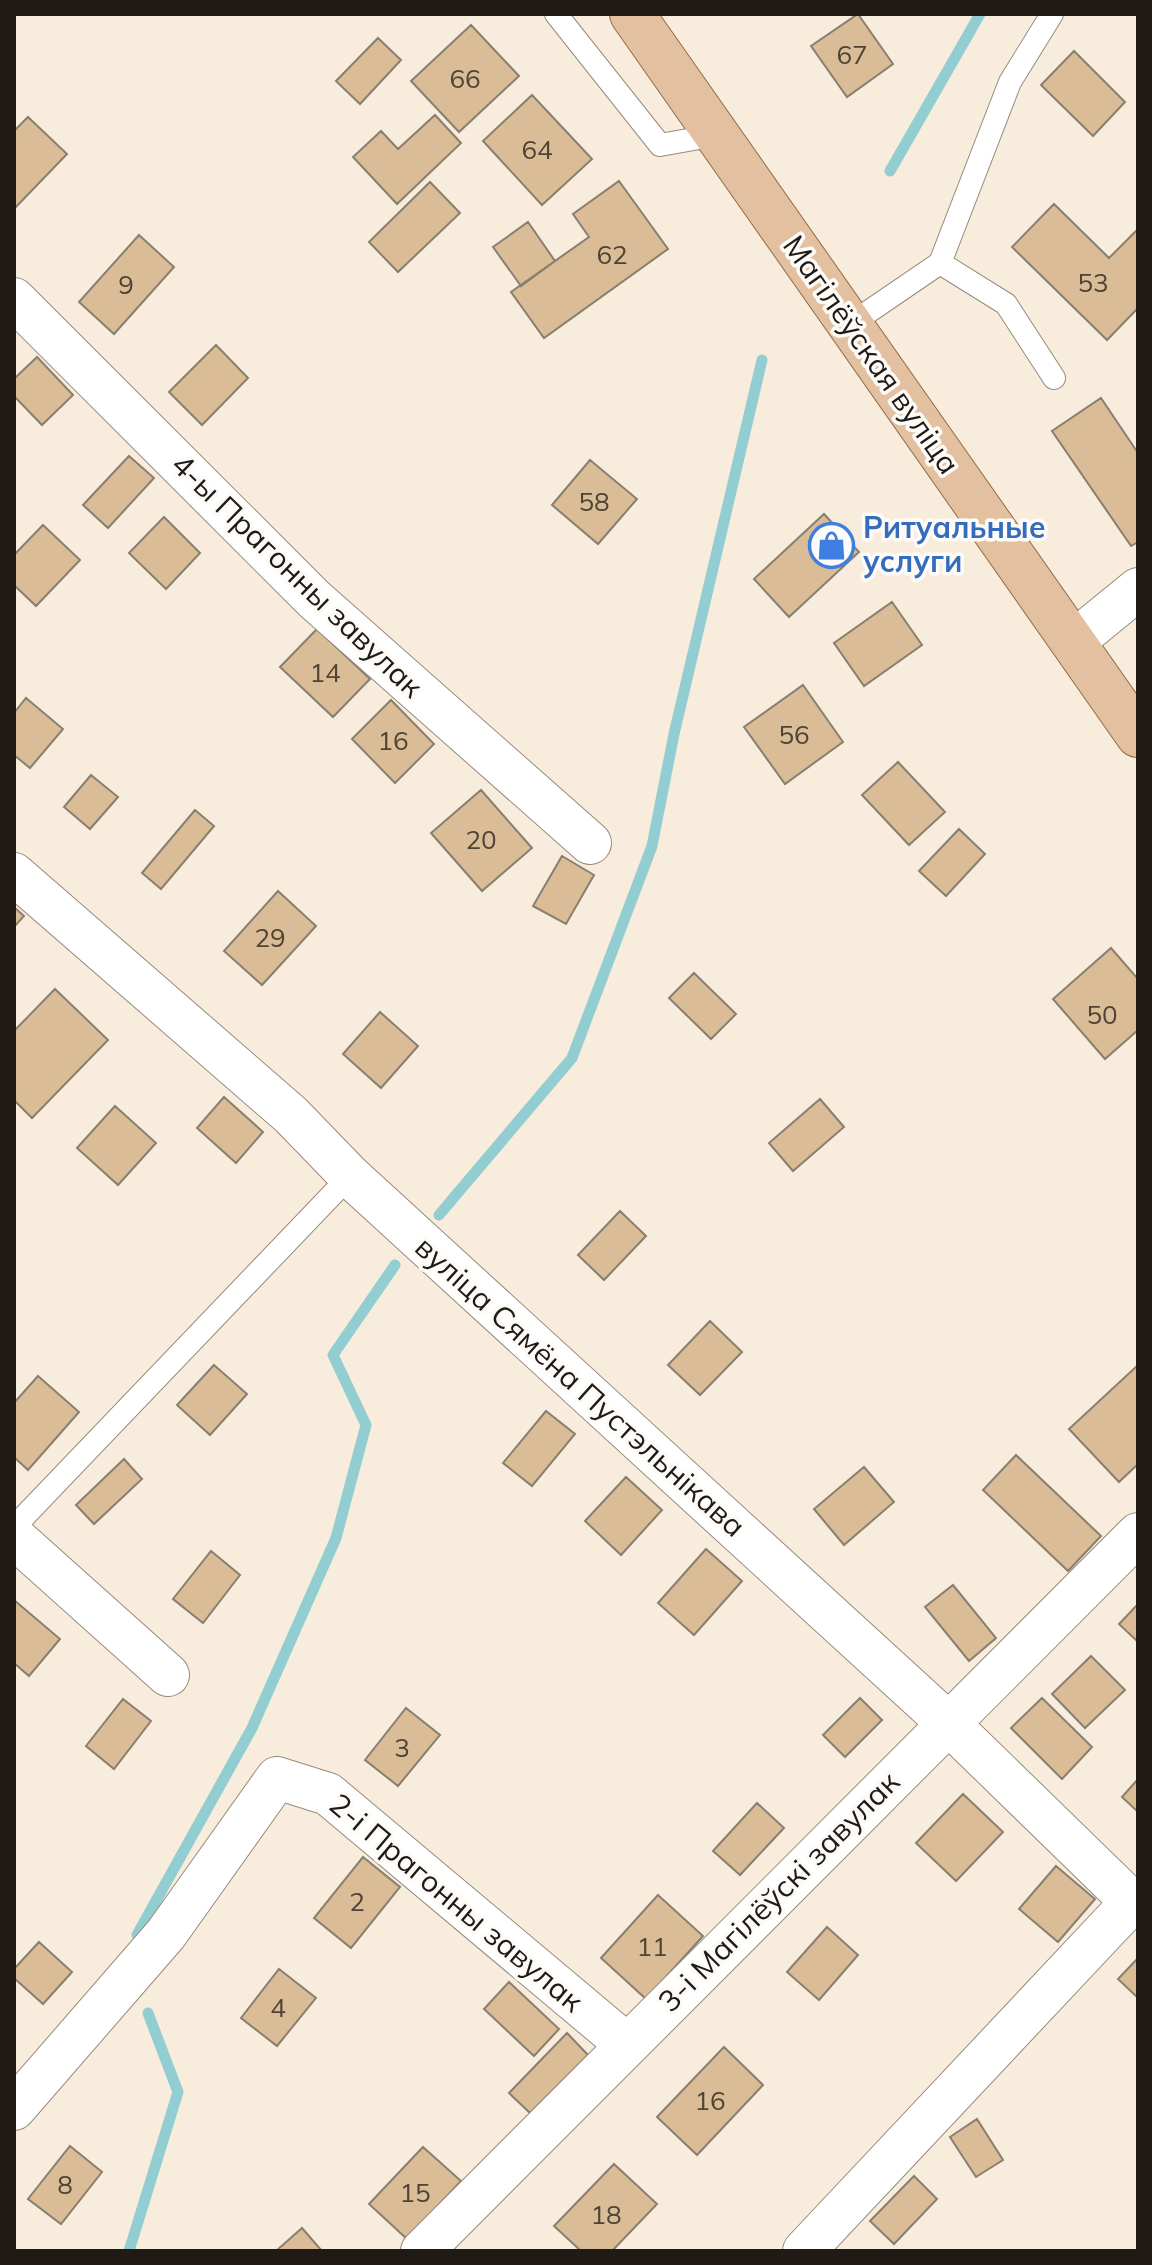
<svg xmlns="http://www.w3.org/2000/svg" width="1152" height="2265" viewBox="0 0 1152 2265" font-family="Mulish,sans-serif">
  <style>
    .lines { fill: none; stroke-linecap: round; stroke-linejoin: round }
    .stream { stroke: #92ced1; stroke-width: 11 }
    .building { fill: #dabd96; stroke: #897f71; stroke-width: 2 }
    .lane-casing { stroke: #968b7d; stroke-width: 24 }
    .street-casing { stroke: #968b7d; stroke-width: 44 }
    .primary-casing { stroke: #926c46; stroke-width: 46 }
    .lane { stroke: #fff; stroke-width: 22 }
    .street { stroke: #fff; stroke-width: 42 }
    .primary { stroke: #e3c1a0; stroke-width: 44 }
    .labels { text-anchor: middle; stroke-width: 7; stroke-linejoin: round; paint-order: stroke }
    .number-label { font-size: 26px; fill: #4e4335 }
    .street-label { font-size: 30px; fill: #1f1a15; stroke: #fdfbf8 }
    .shop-label { font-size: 30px; font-weight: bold; fill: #366cbe; stroke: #fdfbf8; text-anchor: start }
  </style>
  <rect width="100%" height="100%" fill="#f8ecdd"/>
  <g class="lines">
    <path class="stream" d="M890,171l90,-157
      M439,1215l133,-157 80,-212 22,-112 88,-374
      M137,1935l115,-207 84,-190 30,-113 -33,-70 62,-90
      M129,2251l49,-159 -30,-79"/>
  </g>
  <path class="building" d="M858,14l35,50 -46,33 -36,-51z
    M471,25l48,51 -60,56 -48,-51z
    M378,38l23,22 -41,44 -24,-23z
    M1074,51l51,51 -32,34 -52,-51z
    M532,95l60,64 -50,46 -59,-64z
    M435,115l26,28 -64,61 -44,-47 28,-26 17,18z
    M28,117l39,37 -53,55v-78z
    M619,181l49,68 -124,89 -33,-46 78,-55 -16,-23z
    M430,182l30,31 -62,59 -29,-30z
    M1054,204l55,54 29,-29v79l-31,32 -95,-93z
    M528,222l27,39 -34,25 -28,-39z
    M139,235l35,32 -60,67 -35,-32z
    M216,345l32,33 -46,47 -33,-33z
    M37,357l36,38 -31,30 -28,-29v-17z
    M1101,398l37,55v89l-7,4 -79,-115z
    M129,456l25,22 -46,50 -25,-23z
    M590,460l47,39 -39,45 -46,-39z
    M824,514l35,38 -70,65 -35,-38z
    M164,517l36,36 -34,36 -37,-36z
    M43,525l37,35 -44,46 -22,-21v-30z
    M892,602l30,43 -58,41 -30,-43z
    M317,629l53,50 -37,38 -53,-50z
    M803,685l40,57 -58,42 -41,-57z
    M26,698l37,31 -33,39 -16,-13v-42z
    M391,700l43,44 -39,39 -43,-44z
    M898,762l47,50 -36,33 -47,-50z
    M91,775l27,22 -28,32 -26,-22z
    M481,790l51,58 -50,43 -51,-58z
    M195,810l19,16 -53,63 -19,-16z
    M959,829l26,25 -39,42 -27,-25z
    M562,856l32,19 -28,49 -33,-18z
    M278,891l38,35 -54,59 -38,-34z
    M14,907l10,9 -10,11z
    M1111,948l27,31v51l-33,29 -52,-60z
    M694,973l42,41 -25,25 -42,-41z
    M55,989l53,51 -76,78 -18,-18v-69z
    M380,1012l38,34 -37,42 -38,-34z
    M224,1097l39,35 -27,31 -39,-35z
    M820,1099l24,28 -51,44 -24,-28z
    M115,1106l41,37 -38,42 -41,-37z
    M620,1211l26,25 -42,44 -26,-25z
    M710,1321l32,31 -42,43 -32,-30z
    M214,1365l33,29 -37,41 -33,-30z
    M1138,1365v99l-19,18 -50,-53z
    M38,1376l41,36 -51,58 -14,-13v-54z
    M546,1411l29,23 -43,52 -29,-23z
    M1016,1455l85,81 -33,35 -85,-81z
    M124,1459l18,20 -48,45 -18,-19z
    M864,1467l30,35 -50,43 -30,-36z
    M626,1477l36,33 -41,45 -36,-34z
    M706,1549l36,32 -48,54 -36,-32z
    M211,1551l29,24 -37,48 -30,-24z
    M953,1585l43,53 -27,23 -44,-54z
    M14,1600l46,39 -31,37 -15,-13z
    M1138,1604v38l-19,-18z
    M1091,1656l34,34 -40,38 -33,-34z
    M860,1698l22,22 -37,37 -22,-22z
    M1042,1698l50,49 -30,32 -51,-51z
    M123,1699l28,22 -37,48 -28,-23z
    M406,1708l34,27 -42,51 -33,-26z
    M1138,1779v33l-16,-15z
    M963,1794l40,38 -47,49 -40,-38z
    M757,1803l27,25 -44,47 -27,-24z
    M363,1857l37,30 -49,61 -37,-30z
    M1056,1866l39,33 -37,43 -39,-33z
    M658,1895l45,41 -57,63 -45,-41z
    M827,1927l31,28 -39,45 -32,-28z
    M39,1942l33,30 -29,32 -29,-26v-9z
    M1138,1958v40l-20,-19z
    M279,1969l37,29 -39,48 -36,-28z
    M509,1982l50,47 -25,27 -50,-47z
    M567,2033l21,22 -58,58 -21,-20z
    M724,2047l39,38 -66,70 -40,-38z
    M977,2119l26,41 -27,17 -26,-40z
    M70,2146l32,26 -41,52 -33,-25z
    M423,2147l38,34 -54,58 -38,-35z
    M614,2164l43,40 -45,47h-31l-27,-25z
    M914,2176l23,23 -43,45 -24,-23z
    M302,2228l20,23h-46z"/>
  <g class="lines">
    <defs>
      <path id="lane" d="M556,14l104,131 56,-10
        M940,263l66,41 48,74
        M849,325l91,-62 70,-181 42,-68
        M14,1527l336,-351"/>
      <path id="street" d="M14,299l300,300 276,244
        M1073,642l65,-53
        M14,874l277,241 59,61 599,548 189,184
        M14,1537l154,138
        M14,2109l152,-175 111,-156 51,16 298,250
        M422,2251l716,-717
        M804,2251l328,-349"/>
      <path id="primary" d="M632,14l506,721"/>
    </defs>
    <use href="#lane" class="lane-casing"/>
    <use href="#street" class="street-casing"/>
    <use href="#primary" class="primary-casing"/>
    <use href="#lane" class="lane"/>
    <use href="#street" class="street"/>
    <use href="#primary" class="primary"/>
  </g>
  <defs>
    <symbol id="shop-ring" viewBox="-11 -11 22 22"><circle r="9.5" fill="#fdfbf8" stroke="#3f7fe0" stroke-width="1.5"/><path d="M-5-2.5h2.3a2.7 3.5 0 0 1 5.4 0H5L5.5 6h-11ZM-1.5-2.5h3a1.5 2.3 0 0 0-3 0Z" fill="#3f7fe0"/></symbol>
  </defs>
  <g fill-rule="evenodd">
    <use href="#shop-ring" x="806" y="520" width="51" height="51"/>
  </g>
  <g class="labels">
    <g class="number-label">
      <text x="852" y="64">67</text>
      <text x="465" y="88">66</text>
      <text x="537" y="159">64</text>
      <text x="612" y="264">62</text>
      <text x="1093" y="292">53</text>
      <text x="126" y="294">9</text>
      <text x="594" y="511">58</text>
      <text x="325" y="682">14</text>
      <text x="794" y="744">56</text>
      <text x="393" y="750">16</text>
      <text x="481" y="849">20</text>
      <text x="270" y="947">29</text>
      <text x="1102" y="1024">50</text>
      <text x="402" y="1757">3</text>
      <text x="357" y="1911">2</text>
      <text x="652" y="1956">11</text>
      <text x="278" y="2017">4</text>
      <text x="710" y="2110">16</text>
      <text x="65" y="2194">8</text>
      <text x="415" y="2202">15</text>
      <text x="606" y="2224">18</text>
    </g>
    <g class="street-label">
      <text transform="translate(871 355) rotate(55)" y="10">Магілёўская вуліца</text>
      <text transform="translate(297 576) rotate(44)" y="10">4-ы Прагонны завулак</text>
      <text transform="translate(580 1387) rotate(42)" y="10">вуліца Сямёна Пустэльнікава</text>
      <text transform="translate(779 1892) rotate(-45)" y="10">3-і Магілёўскі завулак</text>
      <text transform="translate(456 1903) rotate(40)" y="10">2-і Прагонны завулак</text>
    </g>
    <g class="shop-label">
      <text x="863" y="538">Ритуальные<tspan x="863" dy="34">услуги</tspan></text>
    </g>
  </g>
  <rect width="1152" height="2265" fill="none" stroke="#1f1a15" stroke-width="32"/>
</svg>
